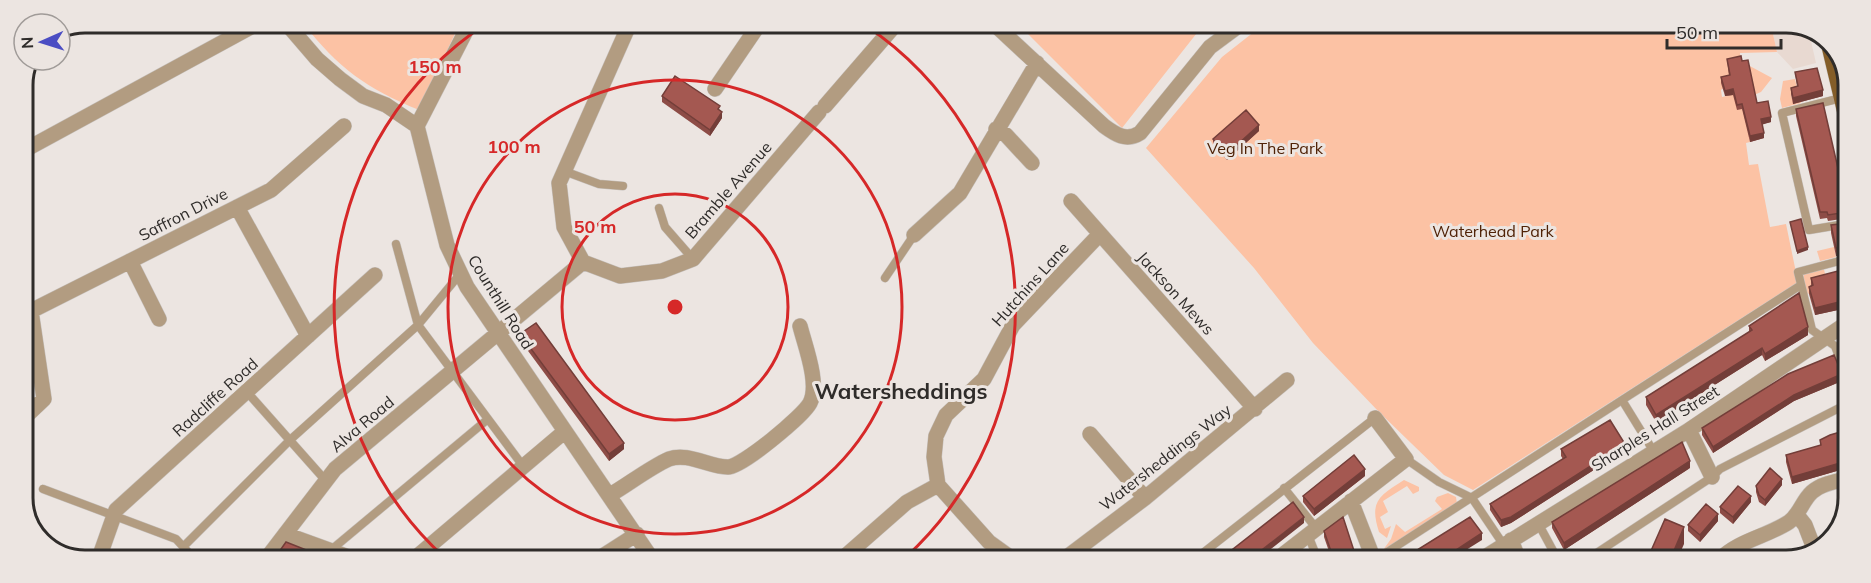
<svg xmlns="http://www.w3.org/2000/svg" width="1871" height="583" viewBox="0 0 1871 583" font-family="Mulish,sans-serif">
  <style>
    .built { fill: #e8d9d1 }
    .green { fill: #fcc2a4 }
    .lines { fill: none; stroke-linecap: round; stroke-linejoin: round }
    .service-casing { stroke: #c6c0bc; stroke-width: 9 }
    .minor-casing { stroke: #c6c0bc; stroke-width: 16 }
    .primary-casing { stroke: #c6c0bc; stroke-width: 16 }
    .service { stroke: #b29c81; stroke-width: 8 }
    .minor { stroke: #b29c81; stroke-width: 15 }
    .primary { stroke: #845d28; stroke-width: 15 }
    .wall { fill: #8d4c46 }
    .shaded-wall { fill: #733e39 }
    .building { fill: #a45851; stroke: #733e39; stroke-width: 1.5 }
    .ring { fill: none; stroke: #d62828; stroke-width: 3 }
    .labels { text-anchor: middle; stroke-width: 6; stroke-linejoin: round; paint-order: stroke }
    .park-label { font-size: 16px; fill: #4f2206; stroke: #ece5e1 }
    .street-label { font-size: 16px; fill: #2f2c2a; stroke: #ece5e1 }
    .district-label { font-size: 22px; font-weight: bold; fill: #2f2c2a; stroke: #ece5e1 }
    .rim { fill: none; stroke: #2f2c2a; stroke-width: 3 }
    .centre { fill: #d62828; stroke: #ece5e1; stroke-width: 3 }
    .ring-label { font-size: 18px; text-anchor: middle; font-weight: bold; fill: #d62828; stroke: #ece5e1; stroke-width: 6; stroke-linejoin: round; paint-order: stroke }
  </style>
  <rect width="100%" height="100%" fill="#ece5e1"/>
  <path class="built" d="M1719,25h84l5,3 8,35 -23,6 -16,-17 -4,-18h-52z"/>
  <path class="green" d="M303,23h157l-41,87c-53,-22 -81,-42 -116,-87z
    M1018,24h186l-82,104z
    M1264,24l455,1 2,9h52l4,18 -37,1c2,15 -8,29 -19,37l1,7 16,-4 10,15 2,34 -4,1 3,22 9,-1 12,63 16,-3 12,58 -325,208 -29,-15 -65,-63 -66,-69 -59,-75 -108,-120 76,-91z
    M1748,65l24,13 -11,14 -7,3z
    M1795,79l3,13 -7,2 1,5 8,-2 1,6 -19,5 -2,-9 3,-18z
    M1834,247l2,10 -16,4 -3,-10z
    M1824,269l4,20 -21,5 -4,-20z
    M1404,480l15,7v4l-6,3 -6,-8 -24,15 5,11 -8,5 5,12 6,-3 -4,12 -8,-6c-10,-31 0,-36 25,-52z
    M1448,493l8,4 1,7 -74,46 8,-11 5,-15 9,8 37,-23 -7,-8 2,-4z"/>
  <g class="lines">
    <defs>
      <path id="service" d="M564,171l35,13 24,2
        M659,208l6,19 28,32
        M1839,225l-30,5 -27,-117 59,-15
        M396,244l22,81 105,141
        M885,278l29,-43
        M1847,378l-12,-32 -23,-16 -14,-58 49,-13
        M247,392l79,89
        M1622,400l179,-115
        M1406,459l33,23 33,16 31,46
        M1284,488l32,40
        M43,489l133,50 13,14 14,5
        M1538,523l20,37
        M1308,535l10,25
        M183,547l107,-107 128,-115 42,-51
        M331,550l157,-131
        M1194,560l181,-142
        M1375,560l247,-160 32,52
        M1586,560l126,-83 8,-8 127,-65"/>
      <path id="minor" d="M286,23l31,36 23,20 23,17 23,9 31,21 30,119 20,42 185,272
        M994,24l110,102c11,8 22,16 36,7l70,-86 31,-23
        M715,89l45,-66
        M825,106l71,-82
        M417,126l53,-103
        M996,129l10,6 26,28
        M23,151l235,-128
        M1071,201l184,208
        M237,207l71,129
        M914,235l46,-42 77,-130
        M130,261l29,58
        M583,262l37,14 42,-5 31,-12 126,-147
        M583,262l-19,-35 -5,-44 71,-160
        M23,310l8,1 240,-121 73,-64
        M23,419l21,-20 -13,-88
        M1689,430l23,47
        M1090,434l55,64
        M610,495c19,-11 39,-27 59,-36 19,-7 40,8 59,8 14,0 75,-51 82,-64 10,-19 -5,-57 -10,-77
        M1351,501l23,59
        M1797,515l8,10 10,26
        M285,534l69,25
        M1511,540l8,20
        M99,558l17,-48 259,-235
        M266,559l69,-90 248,-207
        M414,559l150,-127
        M598,559l39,-25
        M842,559l65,-57 31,-17
        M1014,560l-25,-18 -51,-57 -4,-28 2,-21 10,-21 38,-36 29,-54 86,-90
        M1063,560l82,-62 142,-118
        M1276,560l130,-101 -31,-41
        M1480,560l209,-130 158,-107
        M1719,560c20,-20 47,-23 70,-38 11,-8 13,-21 23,-30 9,-8 22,-10 34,-13"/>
      <path id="primary" d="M1828,42l20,84"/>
    </defs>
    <use href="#service" class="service-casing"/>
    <use href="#minor" class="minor-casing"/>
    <use href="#primary" class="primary-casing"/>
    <use href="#service" class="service"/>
    <use href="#minor" class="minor"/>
    <use href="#primary" class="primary"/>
  </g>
  <path class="wall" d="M1727,59l15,2 15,42 14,19 -9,2 2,14 -14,4 -8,-33 -5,1 -4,-15 -8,1 -4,-13v-6l8,-1z
    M1795,72l28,24 -30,8 -2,-10v-6l6,-2z
    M662,96l58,14 2,8 -12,18 -48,-34z
    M1796,109l52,103v6l-20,3 -1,-3 -7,1 -24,-103z
    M1259,131l-32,29 -14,-15v-6z
    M1848,223v30l-12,3 -5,-23v-8z
    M1848,257l-1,51 -32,7 -6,-21v-7l2,-1v-8l29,-7 -1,-11z
    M1749,326l59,9 -43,26 -3,-6 -106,67 -10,-17v-8l103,-65z
    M520,334l104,115 -15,12 -89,-121z
    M1842,381l-48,20 -81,52 -11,-18v-7z
    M1847,430v38l-55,16 -6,-22v-7l34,-9v-6z
    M1561,449l64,1 -114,73 -10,4 -11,-17v-6l73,-45 -2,-3z
    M1690,468l-126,82 -12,-22v-6z
    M1365,476l-51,40 -11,-14v-6z
    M1782,485l-17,21 -6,-4 -3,-10v-6z
    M1751,502l-18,22 -13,-11v-6z
    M1718,521l-18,21 -12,-11v-6z
    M1324,531l33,29h-25l-8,-23z"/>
  <path class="shaded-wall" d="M1733,89v6l-8,1v-5z
    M1823,90v6l-30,8v-6z
    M722,112v6l-12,18v-6z
    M1771,117v5l-10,3v-6z
    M1259,125v6l-32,29v-6z
    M1764,133v5l-14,4v-6z
    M1848,246v7l-12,3v-8z
    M1808,247v3l-11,4v-3z
    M1847,300v8l-32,7v-7z
    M1808,327v8l-43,26v-7z
    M1762,348v7l-106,67v-7z
    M1842,374v7l-48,20 -81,52v-6l81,-52z
    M624,443v6l-15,12v-7z
    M1625,444v6l-114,73 -10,4v-7z
    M1690,461v7l-126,82v-7z
    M1847,461v7l-55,16v-7z
    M1365,469v7l-51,40v-7z
    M1782,479v6l-17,21v-6z
    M1751,496v6l-18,22v-7z
    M1718,514v7l-18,21v-7z
    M1304,517v6l-47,37h-8z
    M1684,527v17l-7,16h-7z
    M1482,533v7l-32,20h-9z"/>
  <path class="building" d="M1741,56l1,5 6,-1 9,43 11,-2 3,16 -10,2 3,14 -14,3 -8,-32 -5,1 -4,-16 -8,2 -4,-14 9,-2 -3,-16z
    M1817,68l6,22 -30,8 -2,-10 7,-2 -3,-14z
    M675,76l45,30 -2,3 4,3 -12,18 -48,-34z
    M1823,103l25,109 -20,3 -1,-3h-7l-24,-103z
    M1246,110l13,15 -32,29 -14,-15z
    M1801,219l7,28 -11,4 -7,-29z
    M1848,223v23l-12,2 -5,-23z
    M1848,257l-1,43 -32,8 -6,-21 4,-2 -2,-7 31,-8 -3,-10z
    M1799,293l9,34 -43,27 -3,-6 -106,67 -10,-18 106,-67 -3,-4z
    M536,323l88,120 -15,11 -89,-120z
    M1834,355l8,19 -48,21 -81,52 -11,-19 86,-54z
    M1610,420l15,24 -114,73 -10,3 -11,-16 76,-47 -5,-8z
    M1847,430v31l-55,16 -6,-22 35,-10 -1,-5 10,-5z
    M1682,442l8,19 -126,82 -12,-21z
    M1354,455l11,14 -51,40 -11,-13z
    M1770,468l12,11 -17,21 -6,-5 -3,-9z
    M1738,486l13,10 -18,21 -13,-10z
    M1293,502l11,15 -55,43h-30z
    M1706,504l12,10 -18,21 -12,-10z
    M1343,517l14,43h-23l-10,-29z
    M1470,517l12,16 -41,27h-40z
    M1665,519l19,8 -14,33h-23z
    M286,542l43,17h-55z
    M1309,552l6,8h-15z
    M1798,555v2l-11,3h-4z"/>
  <g class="ring">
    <circle cx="675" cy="307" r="113"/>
    <circle cx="675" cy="307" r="227"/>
    <path d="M445 558A340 340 0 0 1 487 23M865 25A340 340 0 0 1 905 558"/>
  </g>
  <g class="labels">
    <g class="park-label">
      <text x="1265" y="154">Veg In The Park</text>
      <text x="1493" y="237">Waterhead Park</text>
    </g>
    <g class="street-label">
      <text transform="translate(728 190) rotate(-49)" y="6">Bramble Avenue</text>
      <text transform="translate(183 214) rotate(-27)" y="6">Saffron Drive</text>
      <text transform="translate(1030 284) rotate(-48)" y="6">Hutchins Lane</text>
      <text transform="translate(1176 293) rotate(48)" y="6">Jackson Mews</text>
      <text transform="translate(501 302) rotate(58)" y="6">Counthill Road</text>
      <text transform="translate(215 397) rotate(-42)" y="6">Radcliffe Road</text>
      <text transform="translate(362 424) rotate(-40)" y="6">Alva Road</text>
      <text transform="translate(1655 428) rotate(-32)" y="6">Sharples Hall Street</text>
      <text transform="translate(1165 457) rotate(-38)" y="6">Watersheddings Way</text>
    </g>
    <g class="district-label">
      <text x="901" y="399">Watersheddings</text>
    </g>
  </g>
  <path d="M0 0H1871V583H0ZM85 33H1786A52 52 0 0 1 1838 85V498A52 52 0 0 1 1786 550H85A52 52 0 0 1 33 498V85A52 52 0 0 1 85 33Z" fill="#ece5e1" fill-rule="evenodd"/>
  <path class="rim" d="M85 33H1786A52 52 0 0 1 1838 85V498A52 52 0 0 1 1786 550H85A52 52 0 0 1 33 498V85A52 52 0 0 1 85 33Z"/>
  <circle cx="675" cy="307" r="9" class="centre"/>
  <g class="ring-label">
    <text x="435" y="73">150 m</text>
    <text x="514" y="153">100 m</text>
    <text x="595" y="233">50 m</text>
  </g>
  <g transform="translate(42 42) rotate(267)"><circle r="28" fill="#ece5e1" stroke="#a09b98" stroke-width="1.5"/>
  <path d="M0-4.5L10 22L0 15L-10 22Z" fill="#4b4dc3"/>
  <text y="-9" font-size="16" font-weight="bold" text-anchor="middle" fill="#2f2c2a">N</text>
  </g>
  <path d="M1667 39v9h114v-9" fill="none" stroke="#2f2c2a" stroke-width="3"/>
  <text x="1676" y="39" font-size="18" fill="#2f2c2a" stroke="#ece5e1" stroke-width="4.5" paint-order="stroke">50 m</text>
</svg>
